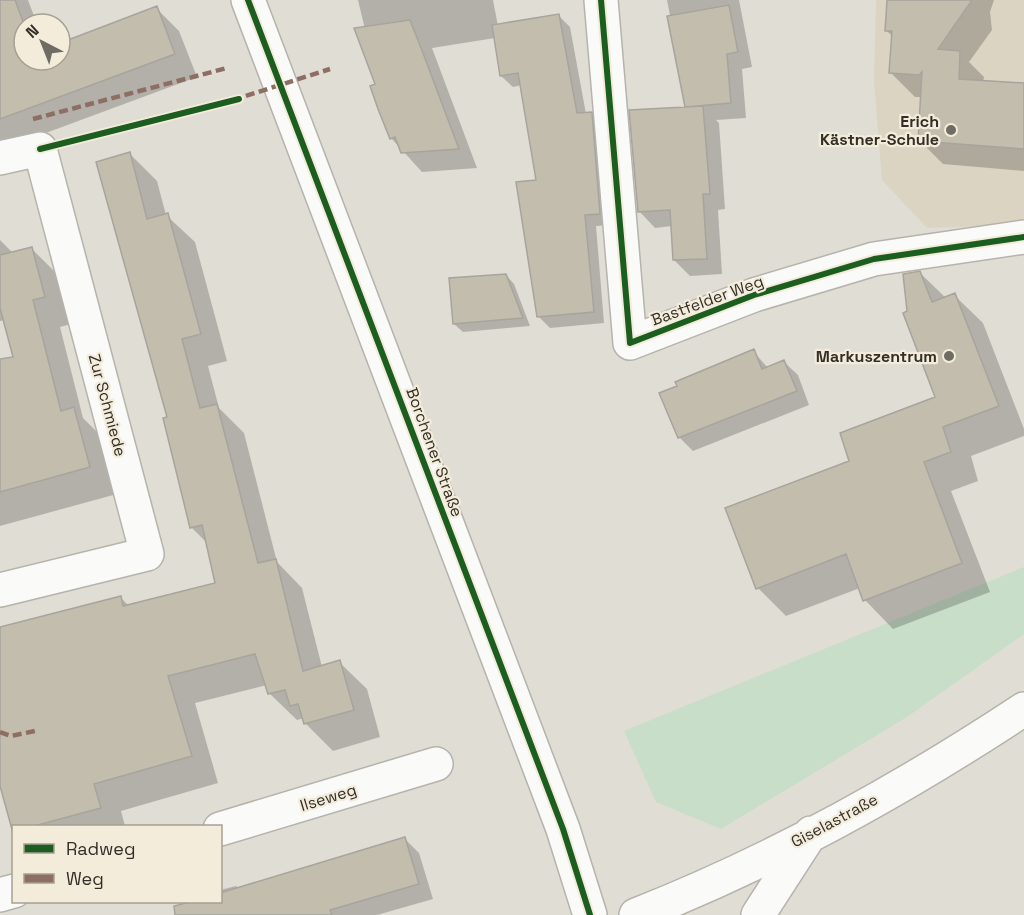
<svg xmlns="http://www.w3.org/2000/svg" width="1024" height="915" viewBox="0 0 1024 915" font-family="'Space Grotesk',sans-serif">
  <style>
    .built { fill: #dbd4c3 }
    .green { fill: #c8dec9 }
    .shadow { fill: #0003 }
    .building { fill: #c3bdad; stroke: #a7a49d; stroke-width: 1.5 }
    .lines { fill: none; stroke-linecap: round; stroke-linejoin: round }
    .minor-casing { stroke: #b6b3ac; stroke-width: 36 }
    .secondary-casing { stroke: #b6b3ac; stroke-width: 36 }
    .minor { stroke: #fafaf9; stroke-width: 33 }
    .secondary { stroke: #fafaf9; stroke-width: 33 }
    .quiet { stroke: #8d6e63; stroke-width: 4.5; stroke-dasharray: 9 4.5; stroke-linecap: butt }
    .cycleway-casing { stroke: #f4ecdb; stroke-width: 10 }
    .cycleway { stroke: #1b5e20; stroke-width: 6 }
    .poi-dot { fill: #6f6c64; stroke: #f4ecdb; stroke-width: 2 }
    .labels { text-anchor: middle; stroke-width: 4.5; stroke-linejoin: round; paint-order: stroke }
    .poi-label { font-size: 16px; font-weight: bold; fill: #322f28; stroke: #f4ecdb; text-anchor: end }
    .street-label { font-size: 16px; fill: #322f28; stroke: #f4ecdb }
  </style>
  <rect width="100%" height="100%" fill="#e0ddd4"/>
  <path class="built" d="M876,0h148v225l-97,3 -45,-48 -8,-100z"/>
  <path class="green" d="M1024,567v67l-117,83 -186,112 -65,-27 -32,-71z"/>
  <path class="shadow" d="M0,0h28l9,24h-13v36h36v-16l96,-36 23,23 18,46 -197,73z
    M358,0h135l5,26 61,-10 11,11 16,87h5l12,11 8,100 -15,1 8,97 -54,5 -12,-12v-134l-16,-97 -9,2 -12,-11 -6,-38 -63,10 45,120 -55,4 -31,-34z
    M667,0h72l13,67 -10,2 4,49 -30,2 3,3 6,86 -7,1 4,64 -32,2 -16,-16 -2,-34 -17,2 -16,-17 49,-103z
    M888,0h106l-4,12 2,18 -23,32 15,15 -1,5 41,4v85l-81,-7 -24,-24 3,-43h-7l-24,-24 2,-36 -7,-7z
    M130,154l27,27 9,34 29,27 32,119 -19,5 11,42 25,25 33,129 25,26 20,79 17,-5 28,27 13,48 -47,14 -27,-27 -2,-6 -7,2 -28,-27 -2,-8 -72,18 23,80 -97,28 4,15h-111l-14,-46v-153l121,-29 8,8 88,-22 -9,-40 -17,-17 -22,-109z
    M0,240l13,13 18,-5 28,28 12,48 -11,3 23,91 18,18 16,58 -117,32v-97l32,-9 -27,-100 -5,1z
    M920,273l26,25 8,-3 29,28 41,106v7l-53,20 7,25 -27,10 39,101 -97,37 -28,-29 -5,-12 -74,28 -28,-28 93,-127 86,-63 -28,-86z
    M506,275l8,9 16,42 -67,6 -9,-8z
    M753,351l15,17 16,-6 14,13 11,30 -116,46 -14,-14z
    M405,839l14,14 14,46 -56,16h-182l-3,-13h28v-12l16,-4 4,3z"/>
  <path class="building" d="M0,0h15l9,24v36h36v-17l97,-37 18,48 -175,65z
    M887,0h85l-34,49 22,2 -1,28 65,4v66l-106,-8 4,-69 -3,3 -30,-2 3,-42h-7z
    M729,5l9,47 -11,2 4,49 -46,4 -18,-91z
    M559,14l18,99 15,-1 8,102 -15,1 9,97 -57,5 -21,-135 20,-2 -18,-107 -18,3 -8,-51z
    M410,20l13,33 36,96 -58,4 -6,-16 -5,2 -12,-30 -8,-23 5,-2 -21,-56z
    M703,106l7,88h-7l4,65 -34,1 -3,-50 -32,2 -9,-102z
    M130,152l17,67 21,-6 33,121 -19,5 18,69 17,-4 41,159 18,-4 27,112 37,-11 14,50 -50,14 -6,-20 -8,2 -5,-16 -17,4 -13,-40 -87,22 24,80 -98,28 7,24 -67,18h-20l-1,7 -13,-47v-159l121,-31 2,10 92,-23 -13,-58 -12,3 -27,-110 4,-1 -71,-255z
    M32,247l13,50 -12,3 28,111 13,-4 16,60 -90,25v-133l13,-2 -13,-49v-53z
    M920,271l12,31 23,-9 44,113 -56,21 8,25 -27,10 38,101 -99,38 -17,-47 -90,35 -31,-81 124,-47 -9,-28 95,-36 -32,-84 4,-2 -4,-37z
    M506,274l17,44 -70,6 -4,-46z
    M754,349l8,20 22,-9 13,31 -119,47 -19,-45 18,-7 -2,-4z
    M405,837l14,47 -89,26 2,5h-157l-1,-9 16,-4h30v-9z"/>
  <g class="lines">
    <defs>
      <path id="minor" d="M601,0l29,343 124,-48 120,-36 150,-22
        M0,158l40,-9 107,405 -147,36
        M220,829l216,-65
        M0,895l14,-4"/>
      <path id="secondary" d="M248,0l315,829 27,86
        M636,915c135,-53 267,-126 388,-206
        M758,915l53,-82"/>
    </defs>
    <use href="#minor" class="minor-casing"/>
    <use href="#secondary" class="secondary-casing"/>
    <use href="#minor" class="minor"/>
    <use href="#secondary" class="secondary"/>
    <path class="quiet" d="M233,100l97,-31
      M33,119l194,-51
      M0,732l11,4 24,-5"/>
    <defs>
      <path id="cycleway" d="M248,0l315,829 27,86
        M601,0l29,343 124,-48 120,-36 150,-22
        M40,149l199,-50"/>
    </defs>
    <use href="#cycleway" class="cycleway-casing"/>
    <use href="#cycleway" class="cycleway"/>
  </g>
  <g class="poi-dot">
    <circle cx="951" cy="130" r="6"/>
    <circle cx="949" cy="356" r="6"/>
  </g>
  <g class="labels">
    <g class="poi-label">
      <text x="939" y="127">Erich<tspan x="939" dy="18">Kästner-Schule</tspan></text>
      <text x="937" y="362">Markuszentrum</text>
    </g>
    <g class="street-label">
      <text transform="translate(707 300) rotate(-20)" y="6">Bastfelder Weg</text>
      <text transform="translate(108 405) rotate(75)" y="6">Zur Schmiede</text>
      <text transform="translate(435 452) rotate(70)" y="6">Borchener Straße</text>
      <text transform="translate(328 797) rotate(-17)" y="6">Ilseweg</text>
      <text transform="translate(834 820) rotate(-28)" y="6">Giselastraße</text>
    </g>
  </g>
  <rect x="12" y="825" width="210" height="78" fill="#f4ecdb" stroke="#a6a093" stroke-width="1.5"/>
  <rect x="24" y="844" width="30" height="9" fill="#1b5e20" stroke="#a6a093" stroke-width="1.5"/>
  <text x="66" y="855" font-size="18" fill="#322f28">Radweg</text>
  <rect x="24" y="874" width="30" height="9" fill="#8d6e63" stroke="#a6a093" stroke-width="1.5"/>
  <text x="66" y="885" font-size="18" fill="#322f28">Weg</text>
  <g transform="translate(42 42) rotate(318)"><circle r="28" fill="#f4ecdb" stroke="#a6a093" stroke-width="1.5"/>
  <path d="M0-4.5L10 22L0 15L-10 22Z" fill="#6f6c64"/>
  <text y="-9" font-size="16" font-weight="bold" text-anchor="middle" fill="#322f28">N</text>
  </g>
</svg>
